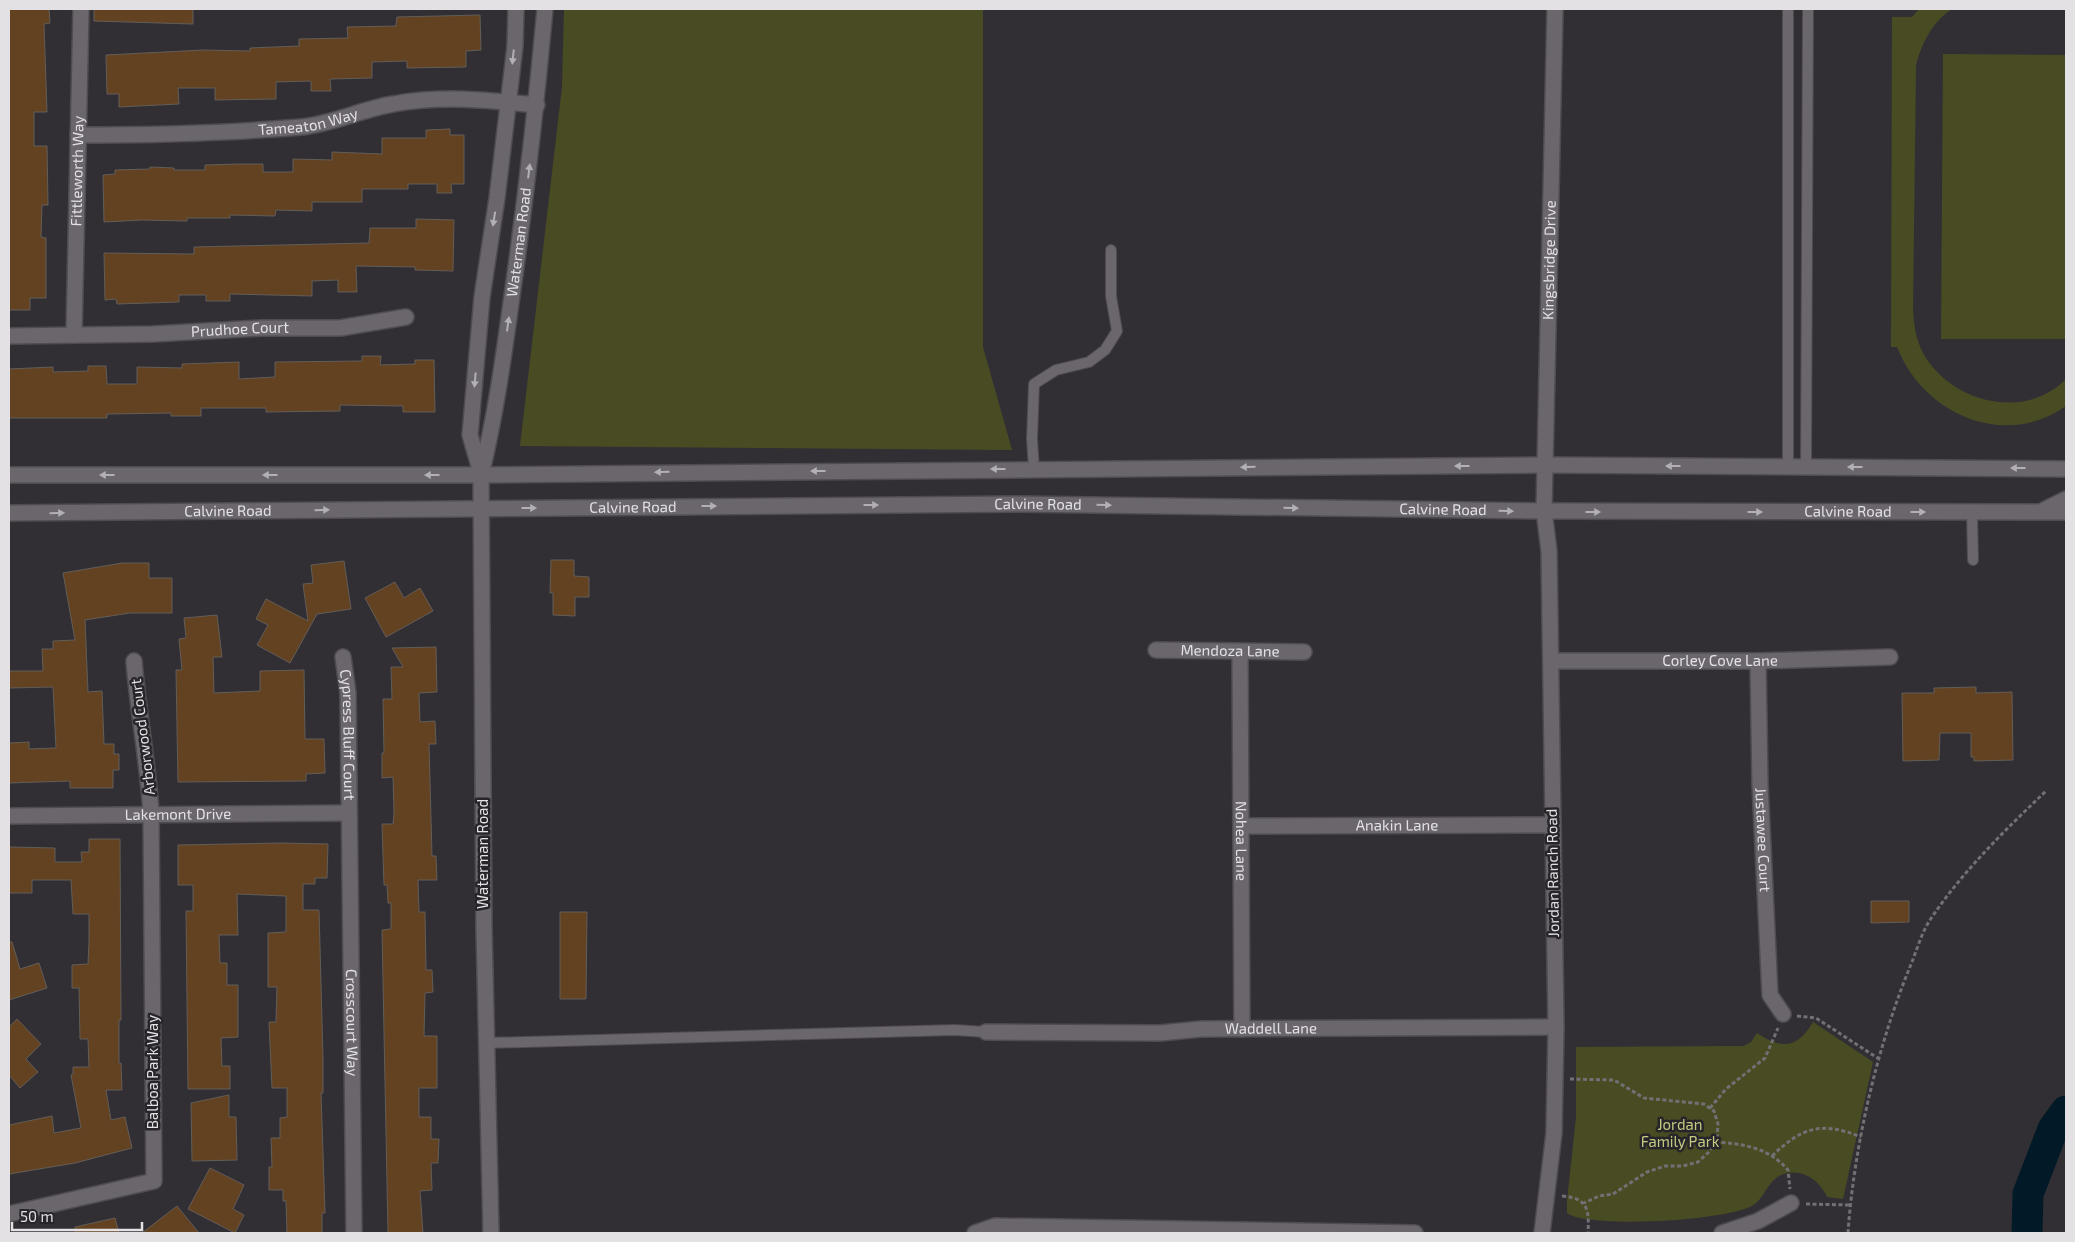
<svg xmlns="http://www.w3.org/2000/svg" width="2075" height="1242" viewBox="0 0 2075 1242" font-family="'Exo 2',sans-serif">
  <style>
    .green { fill: #494c23 }
    .lines { fill: none; stroke-linecap: round; stroke-linejoin: round }
    .river { stroke: #021a27; stroke-width: 31 }
    .building { fill: #634221; stroke: #635d58 }
    .lane-casing { stroke: #4f4c50; stroke-width: 12 }
    .street-casing { stroke: #4f4c50; stroke-width: 18 }
    .secondary-casing { stroke: #4f4c50; stroke-width: 18 }
    .path { stroke: #737075; stroke-width: 3; stroke-dasharray: 4 2.5; stroke-linecap: butt }
    .lane { stroke: #6a666c; stroke-width: 10 }
    .street { stroke: #6a666c; stroke-width: 15 }
    .secondary { stroke: #6a666c; stroke-width: 15 }
    .oneway { fill: #b3b0b5 }
    .labels { text-anchor: middle; stroke-width: 5; stroke-linejoin: round; paint-order: stroke }
    .street-label { font-size: 15px; fill: #e4e1e5; stroke: #28252a }
    .park-label { font-size: 15px; fill: #c5cb82; stroke: #28252a }
  </style>
  <rect width="100%" height="100%" fill="#322f34"/>
  <path class="green" d="M564,9h419v338l29,103 -492,-4 42,-359z
    M1919,9h33c-20,13 -30,34 -36,56l-3,246c1,17 4,33 13,47 30,46 100,62 140,21v27c-62,44 -143,8 -169,-59h-6l1,-330h20z
    M1943,54l123,1v284h-125z
    M1813,1022l60,40 -30,137 -16,-2c-7,-16 -24,-29 -43,-23 -15,4 -18,21 -29,30 -22,17 -168,25 -188,9v-12l9,-84v-70l168,-1 7,-4 6,-9c25,17 41,15 56,-11z"/>
  <g class="lines">
    <path class="river" d="M2027,1233l1,-39 25,-65 13,-18"/>
  </g>
  <path class="building" d="M9,9h40l1,14 -6,1 3,88h-13v34h13l1,59h-6l-1,32 5,1v60h-16v12h-21z
    M94,9h99v15l-99,-3z
    M480,15l1,35 -15,1v16l-59,1v-7l-35,1v16l-42,1 1,12h-20v-10l-35,1v17l-61,1v-12h-37l1,16 -60,3v-13h-12l-1,-39 97,-5 47,1v-3l49,-2v-7l49,-1 -1,-11 49,-1 1,-9z
    M450,129v6h14v49h-13l1,9h-15v-9h-29v5h-46v13h-50v9l-36,-1 -1,6 -45,-1v3h-43v3l-45,-1 -38,2 -1,-47 12,-1v-4l35,-1v-2l24,1v2h31v-5l34,-1h24v8h30v-13l39,1v-8l50,2v-16h44v-8z
    M416,219l38,1 -1,51 -38,-1v-3l-59,-1 1,26h-19v-12l-26,1v15l-82,-2v7h-24v-6h-27v7l-62,2 -1,-5 -11,1 -1,-47 90,1v-7l175,-4 1,-15h46z
    M362,356h19l-1,9 35,-1v-4h19l1,52h-32v-6l-63,-1v6l-74,1v-4h-65v8h-30v-3l-64,1v4h-98v-49l44,-2v5l35,-1v-5h18l1,18h30v-17l45,1v-4l57,-2v17l36,-2v-15l87,-1z
    M551,560h23v16l15,1v20h-14v19l-22,-1v-22h-3z
    M344,561l7,48 -34,5 -27,49 -33,-18 11,-20 -12,-6 10,-20 42,22 -5,-37 10,-1 -2,-18z
    M122,563h27v15h23v35h-42l-45,7 3,72 14,-1 2,53h10v10h5v16h-6v18h-43v-7l-61,2v-40l20,-1v7l27,-1 -3,-61 -44,1v-17h34l-1,-22h11v-8l22,-1 -12,-67z
    M395,582l9,16 16,-10 13,23 -47,26 -21,-39z
    M217,615l5,42h-9l1,36 46,-2v-20l44,-1 1,69h19l1,34 -19,1v7l-128,1 -2,-112h6l-3,-31 7,-1 -2,-20z
    M436,647l1,45 -18,1 1,29 15,-1 1,23h-7l3,112h4l1,24h-19l1,32h6l1,58h6l1,22 -8,1 -1,43h13v52h-18v29h12v22h8l-1,24h-7l1,27 -12,1 3,42h-35l-6,-303 9,-1v-26h-3l-1,-18h-3l-2,-61h11l1,-12 -1,-35 -11,1v-25h2l-1,-54h9l-1,-32h12l-11,-19z
    M1976,687v6l36,-1 1,68 -39,1v-4h-3v-24h-31l-1,27 -36,1 -1,-68h32v-5z
    M89,839h31l1,181h-2v43h2l1,27h-16l5,30 14,-3 7,31 -57,15 -66,11v-49l43,-9 2,17 27,-5 -10,-53 2,-1v-7h16l-1,-28h-8l-1,-51h-7v-23l16,-1 1,-22v-28h-16l-2,-34h-39v13h-23v-46l46,1v14h27l-1,-10h8z
    M282,843l46,1 -1,34h-12v6h-12v26h16l4,148v35h-2l4,120h-3v20h-35l-1,-32h-3v-11h-14v-23h3l-1,-29h9v-20l7,-1v-29h-15l-3,-66h7l1,-35h-9v-54l18,-1v-36l-49,-2 1,41h-19l1,28h7v22h11v52l-17,1 1,28h8v23h-42l-2,-178h7v-26h-15v-40z
    M1871,901h38v21l-38,1z
    M560,912h27l-1,87h-26z
    M9,942h3l8,27 19,-6 8,25 -38,12z
    M17,1019l24,25 -15,15 12,13 -18,16 -11,-13v-48z
    M229,1095v22h7l1,43 -45,1 -1,-58z
    M210,1168l34,17 -11,24 11,6 -9,18 -47,-24z
    M177,1206l22,27h-57z
    M115,1218l4,15h-44v-6z"/>
  <g class="lines">
    <defs>
      <path id="lane" d="M1788,9v458
        M1806,467l2,-458
        M1034,469l-2,-30 2,-55 22,-14 33,-8 16,-12 12,-19 -6,-35v-46
        M1972,513l1,47
        M486,1043l469,-13 31,2"/>
      <g id="street">
        <path id="s1" d="M78,135c75,0 149,-2 223,-8 32,-3 61,-18 92,-23 48,-9 95,-4 144,1"/>
        <path id="s2" d="M74,335l7,-326"/>
        <path id="s3" d="M9,336l144,-2 108,-6h79l66,-11"/>
        <path id="s4" d="M1156,650l148,2"/>
        <path id="s5" d="M1240,652l2,377"/>
        <path id="s6" d="M343,657l5,36 6,540"/>
        <path id="s7" d="M1551,661h207l132,-4"/>
        <path id="s8" d="M1758,661l2,123 10,211 13,19"/>
        <path id="s9" d="M9,816l338,-3"/>
        <path id="s10" d="M1242,826l309,-1"/>
        <path id="s11" d="M986,1032l174,1 41,-4 355,-2"/>
        <path d="M9,1214l145,-33 -3,-368c-3,-51 -13,-101 -17,-152"/>
        <path d="M975,1233l20,-7 420,7"/>
        <path id="s12" d="M1542,1233l12,-100 2,-106 -7,-476 -5,-40 11,-502"/>
        <path d="M1722,1233l36,-12 33,-18"/>
      </g>
      <g id="secondary">
        <path d="M481,473l-11,-38 12,-138 15,-99 18,-152 1,-37"/>
        <path d="M9,475h472l1065,-10 520,4"/>
        <path d="M2044,510l22,-11"/>
        <path id="s13" d="M9,513l1009,-9 526,7 522,1"/>
        <path id="s14" d="M491,1233l-7,-304 -3,-454c14,-57 22,-114 30,-172 14,-98 25,-196 34,-294"/>
      </g>
    </defs>
    <use href="#lane" class="lane-casing"/>
    <use href="#street" class="street-casing"/>
    <use href="#secondary" class="secondary-casing"/>
    <path class="path" d="M1797,1016l19,2 63,41
      M1570,1079l44,1 30,18 60,6 10,7 4,13 -1,13 -7,14 -12,11 -15,4h-18l-18,6 -34,22 -14,2 -15,7
      M1710,1108l16,-19 39,-31 13,-30
      M1715,1142c28,2 53,5 73,28l2,19
      M1772,1156c30,-29 50,-35 89,-19
      M1562,1196c27,2 27,15 26,37
      M1806,1204l44,1
      M1848,1233c6,-88 30,-190 64,-271 5,-13 10,-30 18,-42 31,-47 75,-90 116,-129"/>
    <use href="#lane" class="lane"/>
    <use href="#street" class="street"/>
    <use href="#secondary" class="secondary"/>
  </g>
  <defs><path id="oneway-solid" d="M-6-.8H1V-3.2L6.5 0L1 3.2V.8H-6Z" transform="scale(1.25)"/></defs>
  <g class="oneway">
    <use href="#oneway-solid" transform="translate(513 57) rotate(96)"/>
    <use href="#oneway-solid" transform="translate(529 171) rotate(-83)"/>
    <use href="#oneway-solid" transform="translate(494 219) rotate(99)"/>
    <use href="#oneway-solid" transform="translate(508 324) rotate(-82)"/>
    <use href="#oneway-solid" transform="translate(475 380) rotate(95)"/>
    <use href="#oneway-solid" transform="translate(1462 466) rotate(180)"/>
    <use href="#oneway-solid" transform="translate(1673 466) rotate(-180)"/>
    <use href="#oneway-solid" transform="translate(1248 467) rotate(179)"/>
    <use href="#oneway-solid" transform="translate(1855 467) rotate(-180)"/>
    <use href="#oneway-solid" transform="translate(2018 468) rotate(-180)"/>
    <use href="#oneway-solid" transform="translate(998 469) rotate(180)"/>
    <use href="#oneway-solid" transform="translate(818 471) rotate(180)"/>
    <use href="#oneway-solid" transform="translate(662 472) rotate(179)"/>
    <use href="#oneway-solid" transform="translate(107 475) rotate(180)"/>
    <use href="#oneway-solid" transform="translate(270 475) rotate(180)"/>
    <use href="#oneway-solid" transform="translate(432 475) rotate(180)"/>
    <use href="#oneway-solid" transform="translate(871 505)"/>
    <use href="#oneway-solid" transform="translate(1104 505) rotate(1)"/>
    <use href="#oneway-solid" transform="translate(709 506)"/>
    <use href="#oneway-solid" transform="translate(529 508)"/>
    <use href="#oneway-solid" transform="translate(1291 508) rotate(1)"/>
    <use href="#oneway-solid" transform="translate(322 510) rotate(-1)"/>
    <use href="#oneway-solid" transform="translate(1506 511) rotate(1)"/>
    <use href="#oneway-solid" transform="translate(1593 512)"/>
    <use href="#oneway-solid" transform="translate(1755 512)"/>
    <use href="#oneway-solid" transform="translate(1918 512)"/>
    <use href="#oneway-solid" transform="translate(57 513) rotate(-1)"/>
  </g>
  <g class="labels">
    <g class="street-label">
      <text dy="5" stroke="none"><textPath href="#s1" startOffset="231">Tameaton Way</textPath></text>
      <text dy="5" stroke="none"><textPath href="#s2" startOffset="164">Fittleworth Way</textPath></text>
      <text dy="5" stroke="none"><textPath href="#s14" startOffset="994">Waterman Road</textPath></text>
      <text dy="5" stroke="none"><textPath href="#s12" startOffset="974">Kingsbridge Drive</textPath></text>
      <text dy="5" stroke="none"><textPath href="#s3" startOffset="231">Prudhoe Court</textPath></text>
      <text dy="5" stroke="none"><textPath href="#s13" startOffset="1029">Calvine Road</textPath></text>
      <text dy="5" stroke="none"><textPath href="#s13" startOffset="624">Calvine Road</textPath></text>
      <text dy="5" stroke="none"><textPath href="#s13" startOffset="1434">Calvine Road</textPath></text>
      <text dy="5" stroke="none"><textPath href="#s13" startOffset="219">Calvine Road</textPath></text>
      <text dy="5" stroke="none"><textPath href="#s13" startOffset="1839">Calvine Road</textPath></text>
      <text dy="5" stroke="none"><textPath href="#s4" startOffset="74">Mendoza Lane</textPath></text>
      <text dy="5" stroke="none"><textPath href="#s7" startOffset="169">Corley Cove Lane</textPath></text>
      <text dy="5" stroke="none"><textPath href="#s6" startOffset="78">Cypress Bluff Court</textPath></text>
      <text transform="translate(143 737) rotate(-97)" y="5">Arborwood Court</text>
      <text dy="5" stroke="none"><textPath href="#s9" startOffset="169">Lakemont Drive</textPath></text>
      <text dy="5" stroke="none"><textPath href="#s10" startOffset="155">Anakin Lane</textPath></text>
      <text dy="5" stroke="none"><textPath href="#s5" startOffset="189">Nohea Lane</textPath></text>
      <text dy="5" stroke="none"><textPath href="#s8" startOffset="179">Justawee Court</textPath></text>
      <text transform="translate(483 854) rotate(-90)" y="5">Waterman Road</text>
      <text transform="translate(1553 873) rotate(-91)" y="5">Jordan Ranch Road</text>
      <text dy="5" stroke="none"><textPath href="#s6" startOffset="366">Crosscourt Way</textPath></text>
      <text dy="5" stroke="none"><textPath href="#s11" startOffset="285">Waddell Lane</textPath></text>
      <text transform="translate(153 1072) rotate(-90)" y="5">Balboa Park Way</text>
    </g>
    <g class="park-label">
      <text x="1680" y="1130">Jordan<tspan x="1680" dy="17">Family Park</tspan></text>
    </g>
  </g>
  <rect width="2075" height="1242" fill="none" stroke="#e4e1e5" stroke-width="20"/>
  <path d="M12 1222v8h130v-8" fill="none" stroke="#e4e1e5" stroke-width="2.5"/>
  <text x="20" y="1222" font-size="15" fill="#e4e1e5" stroke="#28252a" stroke-width="4" paint-order="stroke">50 m</text>
</svg>
